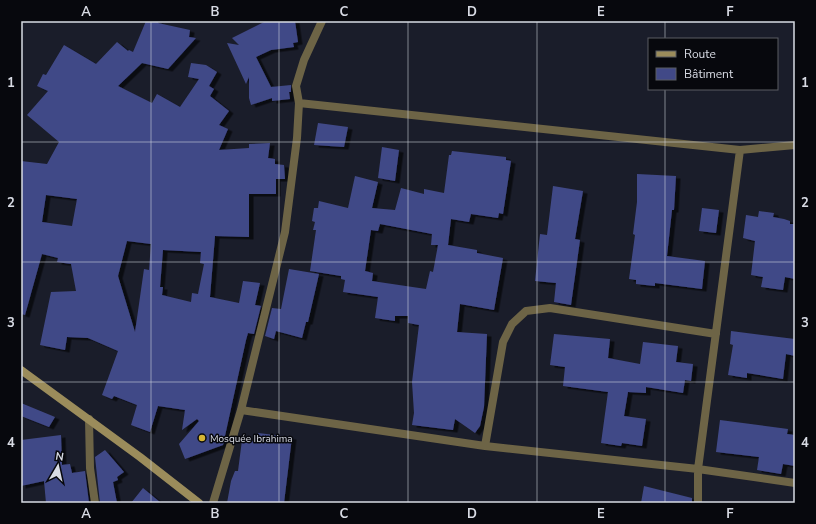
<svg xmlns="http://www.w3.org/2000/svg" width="816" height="524" viewBox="0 0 816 524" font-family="'Nunito Sans',sans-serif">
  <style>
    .building { fill: #414987; fill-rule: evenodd; filter: url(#shadow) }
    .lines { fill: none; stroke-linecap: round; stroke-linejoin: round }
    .street { stroke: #6d6446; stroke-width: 8 }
    .secondary { stroke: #9b8c5b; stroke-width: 8 }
    .grid { fill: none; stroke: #d8dbe4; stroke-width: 1; stroke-opacity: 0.55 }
    .poi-dot { fill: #d6b534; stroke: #07080d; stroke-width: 1.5 }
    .labels { text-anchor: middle; stroke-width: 3; stroke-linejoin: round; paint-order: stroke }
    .poi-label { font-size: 10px; fill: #d8dbe4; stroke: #07080d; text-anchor: start }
    .neatline { fill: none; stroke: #d8dbe4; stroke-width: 1.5 }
    .grid-label { font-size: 13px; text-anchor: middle; font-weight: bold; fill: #d8dbe4 }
  </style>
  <defs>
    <filter id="shadow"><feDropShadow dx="4.5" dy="2.5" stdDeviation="0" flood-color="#0009"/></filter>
  </defs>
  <rect width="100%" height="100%" fill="#1a1d2a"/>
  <path class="building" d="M146,21h13l-1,2 32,7 -1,7 7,1 -28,31 -26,-6 -24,23 34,17 5,-9 23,13 19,-28 -11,-2 3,-14 15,2 11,7 -8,14 5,3 -4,7 19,15 -10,14 9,4 -9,21 30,-2v-4l21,-1 -2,15 7,1v5l9,1 1,14h-9v15h-27v43l-34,-1 -5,61 29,6 4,-22 17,2 -5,22 6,1 -7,28 -6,-1 -2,7 -23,105 -38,14 -6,-15 20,-23 -2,-2 -15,11 3,-20 -27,-4 -8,26 -19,-7 6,-20 -23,-9 -2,3 -10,-4 16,-44 -30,-13 -21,-1 -2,13 -25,-5 11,-53 25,-1 -5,-27 -14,-2 1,-4 -16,-4 -17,61 -4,-1v-153l26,3 12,-22 -32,-27 21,-24 -11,-5 6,-12 3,1 18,-30 32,19 21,-22 11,9 1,-1 4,2zM46,195l31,4 -5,27 -30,-4zM127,241l24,3 -2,26 -5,-1 -9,63 -17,-56zM163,250l38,2 -1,11 4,1 -6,30 -6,-1 -1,9 -29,-7 1,-8h-3z
    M266,21h29l3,21 -5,1 1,4 -23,3 -15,7 15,30 20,-2v7h-2l1,7 -18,2v-3l-21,7 -2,-7v-21l-3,7 -19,-41 12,2 -7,-7z
    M318,123l30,4 -4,20 -30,-2z
    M382,147l17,3 -4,31 -17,-3z
    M452,151l54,6v3l5,1 -8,53 -4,-1 -1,5 -27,-4 -2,8 -18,-3 -3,26 29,5v3l26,5 -9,52 -34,-6 -3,28 30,2 -3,73 -4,19 -5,7 -20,-14 -2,11 -41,-5 2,-12 -2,-31 7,-57 -11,-2v-7h-13v5l-20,-3 3,-21 -35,-5 2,-12 -4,-1v-3l-31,-5 6,-41h-3l2,-8 -3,-1 2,-13h4l1,-7 29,7 7,-32 23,6 -6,26 23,2 6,-22 23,6v-5l20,4 5,-38h2zM380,224l52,10 -1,11h7l-5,27 -3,-1 -4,18 -54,-8 1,-8 -8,-2 6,-41 7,1z
    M637,174l39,2 -2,34h-2l-5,46 38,5 -3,28 -47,-6v3l-19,-2v-4l-7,-1 6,-44 -2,-1 4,-32z
    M553,186l30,5 -8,48 5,1 -9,65 -17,-3 2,-19 -21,-2 5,-47 7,1z
    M702,208l17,2 -3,23 -17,-2z
    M759,211l15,2 -1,4 11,2 6,2v3h5v55l-10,-2 -2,13 -22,-3 2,-10 -12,-2 4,-34 -12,-3 3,-23 12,2z
    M289,269l30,5 -11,48h-2l-4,16 -26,-7 -2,8 -9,-3 7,-28 9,1z
    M731,331l64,8v17l-9,-2 -3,25 -36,-6v5l-19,-3 5,-30 -3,-1z
    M554,334l56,5 -2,19 32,6 3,-22 35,4 -2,16 17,2 -2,17 -6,-1 -2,13 -37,-6v6l-18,-1 -4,24 22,3 -4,27 -20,-3 -1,3 -20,-3 7,-51 -45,-6 2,-19 -15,-2z
    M21,403l34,14 -6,10 -28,-11z
    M720,420l68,9 -1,5 8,1v31l-12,-2 -2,10 -24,-4 2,-13 -43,-5z
    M258,433l34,4 -8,66h-57l4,-22 4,-10h3l4,-31 15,2z
    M61,435l1,30 8,-1 2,9 13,-2 4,32h-43l-2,-22 -23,5v-46z
    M105,450l19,22 -7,5 1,3 -5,2 4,21h-17l-5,-46z
    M644,486l48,12v5h-51z
    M143,488l18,15h-30z"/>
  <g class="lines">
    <path class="street" d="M299,103l441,47 55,-5
      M241,410l244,36 213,23 97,14
      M89,419l1,49 5,35
      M485,446l18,-104 9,-18 14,-13 24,-3 166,26
      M213,503l28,-93 44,-178 12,-94 2,-35 -3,-17 8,-26 18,-39
      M698,503v-34l42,-319"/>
    <path class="secondary" d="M21,370l119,87 59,46"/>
  </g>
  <path class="grid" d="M151,21v482M279,21v482M408,21v482M537,21v482M665,21v18M665,89v414M21,142h774M21,262h774M21,382h774"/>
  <circle class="poi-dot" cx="202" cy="438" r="4"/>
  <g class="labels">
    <g class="poi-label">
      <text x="210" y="442">Mosquée Ibrahima</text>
    </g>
  </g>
  <rect width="816" height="524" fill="none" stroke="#07080d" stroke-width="44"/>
  <rect x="648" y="38" width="130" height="52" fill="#07080d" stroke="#5b5c63"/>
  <rect x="656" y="51" width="20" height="6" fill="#9b8c5b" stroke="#5b5c63"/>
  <text x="684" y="58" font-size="12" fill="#d8dbe4">Route</text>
  <rect x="656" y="68" width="20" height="12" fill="#414987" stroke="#5b5c63"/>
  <text x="684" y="78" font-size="12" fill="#d8dbe4">Bâtiment</text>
  <g transform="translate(58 466) rotate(9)" stroke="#07080d" stroke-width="3" paint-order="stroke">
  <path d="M0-3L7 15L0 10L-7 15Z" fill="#d8dbe4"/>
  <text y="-6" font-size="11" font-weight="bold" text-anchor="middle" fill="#d8dbe4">N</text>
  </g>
  <rect x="22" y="22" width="772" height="480" class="neatline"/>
  <g class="grid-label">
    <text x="86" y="16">A</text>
    <text x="215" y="16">B</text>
    <text x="344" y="16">C</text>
    <text x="472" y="16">D</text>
    <text x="601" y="16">E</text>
    <text x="730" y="16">F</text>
    <text x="11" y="87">1</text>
    <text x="805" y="87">1</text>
    <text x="11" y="207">2</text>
    <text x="805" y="207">2</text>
    <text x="11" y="327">3</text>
    <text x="805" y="327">3</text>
    <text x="11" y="447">4</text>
    <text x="805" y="447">4</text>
    <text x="86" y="518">A</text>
    <text x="215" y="518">B</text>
    <text x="344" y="518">C</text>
    <text x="472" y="518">D</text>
    <text x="601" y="518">E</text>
    <text x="730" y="518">F</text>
  </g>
</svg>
